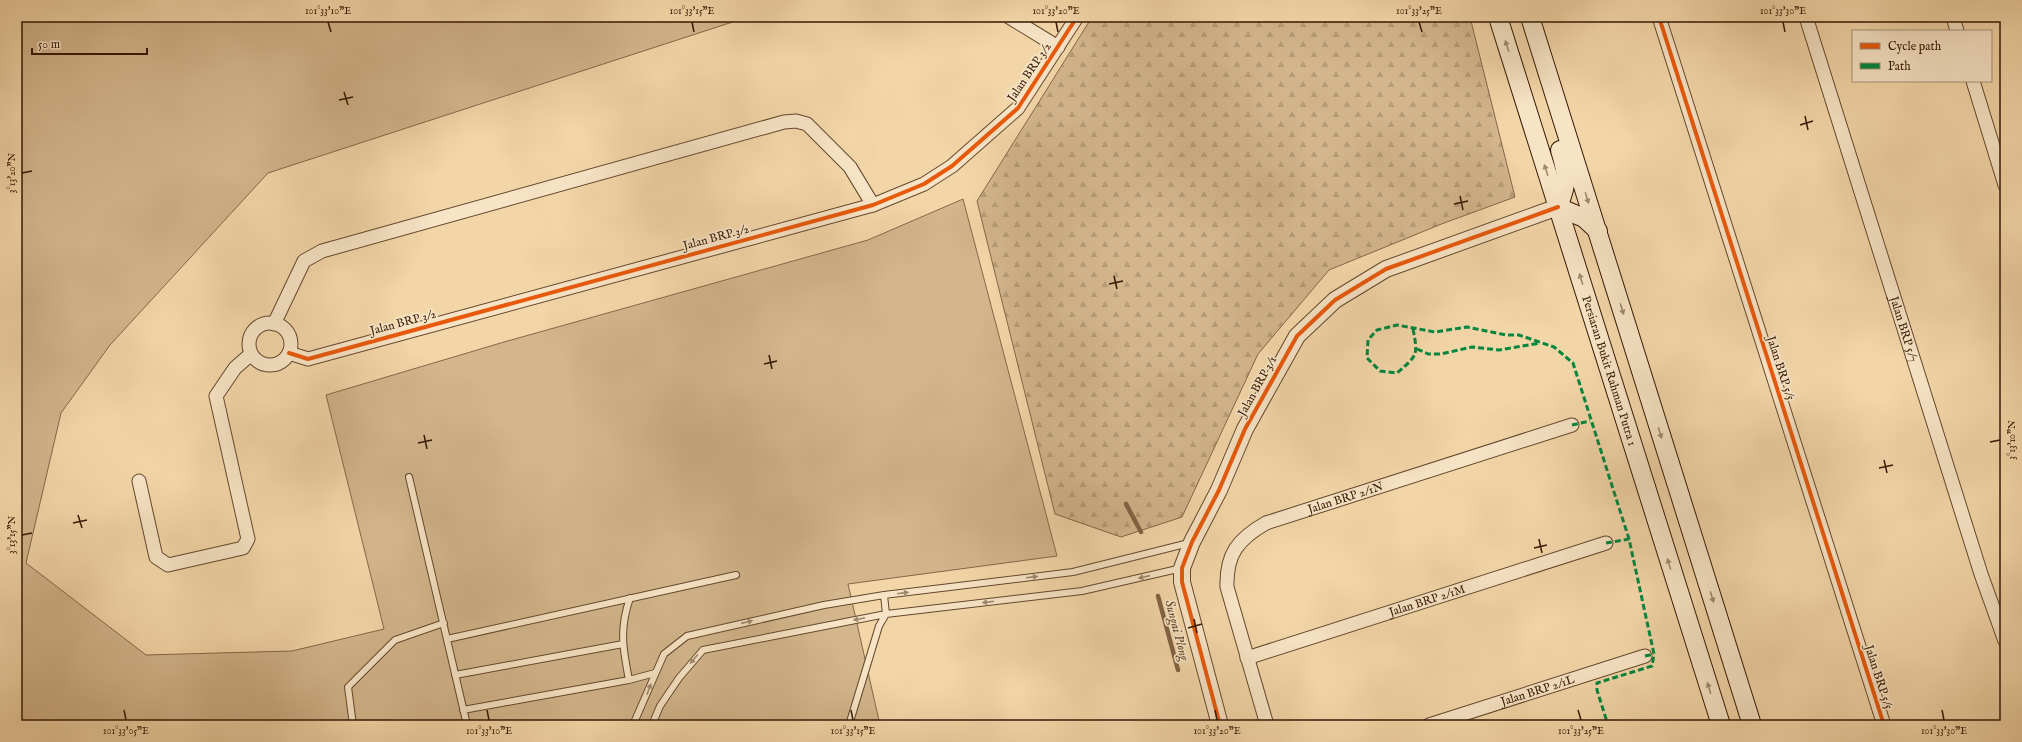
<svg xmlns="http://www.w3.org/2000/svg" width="2022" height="742" viewBox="0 0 2022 742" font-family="'IM FELL English',serif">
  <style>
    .green { fill: #d3b68c; stroke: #846748 }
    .forest { fill: url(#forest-firs); stroke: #846748 }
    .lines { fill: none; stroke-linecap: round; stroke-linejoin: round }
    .stream { stroke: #806344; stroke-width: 4.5 }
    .service-casing { stroke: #64482c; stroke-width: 8 }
    .minor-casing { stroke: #64482c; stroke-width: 15 }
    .tertiary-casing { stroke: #64482c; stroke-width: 18 }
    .secondary-casing { stroke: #351803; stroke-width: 20 }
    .service { stroke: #f7e4c6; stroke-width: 6 }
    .minor { stroke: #f7e4c6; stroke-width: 13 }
    .tertiary { stroke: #f7e4c6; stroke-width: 16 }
    .secondary { stroke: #f7e4c6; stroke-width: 18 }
    .quiet { stroke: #00873e; stroke-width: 3; stroke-dasharray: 6 3; stroke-linecap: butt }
    .cycleway-casing { stroke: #f7e4c6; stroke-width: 6 }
    .cycleway { stroke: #e8590c; stroke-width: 4 }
    .oneway { fill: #a0886e }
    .ticks { fill: none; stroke: #351803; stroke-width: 1.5 }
    .labels { text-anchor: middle; stroke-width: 3.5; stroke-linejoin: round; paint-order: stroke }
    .street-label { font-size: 12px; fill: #351803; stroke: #f7e4c6 }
    .water-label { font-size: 13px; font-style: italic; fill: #614429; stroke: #f7e4c6 }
    .neatline { fill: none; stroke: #351803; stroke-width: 1.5 }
    .ticks-label { font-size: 10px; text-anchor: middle; fill: #351803 }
  </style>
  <defs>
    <pattern id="forest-firs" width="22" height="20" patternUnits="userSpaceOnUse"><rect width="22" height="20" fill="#d3b68c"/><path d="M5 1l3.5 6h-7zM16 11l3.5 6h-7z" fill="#b69c77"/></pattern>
  </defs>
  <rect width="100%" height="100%" fill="#f3d6a8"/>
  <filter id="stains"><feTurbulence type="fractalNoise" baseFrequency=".005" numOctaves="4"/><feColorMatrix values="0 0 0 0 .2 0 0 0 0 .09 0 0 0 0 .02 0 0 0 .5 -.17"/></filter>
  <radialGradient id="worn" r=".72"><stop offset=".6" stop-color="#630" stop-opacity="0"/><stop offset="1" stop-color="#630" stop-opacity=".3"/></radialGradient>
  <path class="green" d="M17,17h731l-480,156 -158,172 -49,68 -35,150 120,92 146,-4 92,-22 -58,-234 178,-53 364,-102 95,-41 94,357 -209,28 32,141h-863z"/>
  <path class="forest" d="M1092,17h378l45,180 -71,26 -115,47 -71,84 -76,163 -61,20 -66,-23 -78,-313z"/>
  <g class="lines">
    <path class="stream" d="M1126,504l15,28
      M1158,596l20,74"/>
    <defs>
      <path id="service" d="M409,477l58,248
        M447,639l289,-64
        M455,675l168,-31
        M629,680c-6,-31 -10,-51 1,-82
        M463,710l166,-30 26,-7
        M353,725l-5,-38 47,-47 49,-17
        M633,725l31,-71 23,-18 137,-31 60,-10 189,-23 116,-29
        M652,725l8,-19 19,-28 24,-28 183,-36 196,-23 100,-23
        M849,725l30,-99 7,-12 -2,-19"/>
      <g id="minor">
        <path d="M1009,17l49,30"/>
        <path d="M1659,17l225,708"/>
        <path id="s1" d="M1806,17l175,557 24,67"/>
        <path d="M1953,17l4,14"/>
        <path d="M1973,81l32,104"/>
        <circle cx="270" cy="344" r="21"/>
        <path d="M274,324l30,-63 18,-10 462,-129 12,-1 11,3 43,43 23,38"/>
        <path d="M289,353l19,6 565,-154 51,-21 28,-18 66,-58 59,-91"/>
        <path d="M139,481l17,76 12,8 75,-17 5,-9 -32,-143 19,-28 16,-14"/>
        <path id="s2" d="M1247,658l359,-115"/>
        <path id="s3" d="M1267,725l-40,-138c-1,-33 11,-48 39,-64l306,-98"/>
        <path id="s4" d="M1429,725l216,-69"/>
      </g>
      <path id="tertiary" d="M1220,725l-38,-143v-14l10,-26 27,-52 26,-61 52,-93 38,-36 51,-31 172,-62"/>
      <g id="secondary">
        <path id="s5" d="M1498,17l223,708"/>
        <path d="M1530,17l222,708"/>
        <path d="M1558,207c10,-25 10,-31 2,-57"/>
        <path d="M1558,207l26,11 14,13"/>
      </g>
    </defs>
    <use href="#service" class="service-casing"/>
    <use href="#minor" class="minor-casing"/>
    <use href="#tertiary" class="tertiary-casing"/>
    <use href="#secondary" class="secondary-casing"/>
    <use href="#service" class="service"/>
    <use href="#minor" class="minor"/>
    <use href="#tertiary" class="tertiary"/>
    <use href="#secondary" class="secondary"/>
    <path class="quiet" d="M1413,329c5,26 5,26 -16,44l-17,-2 -13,-13 1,-18 9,-10 20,-5 38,7 32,-5 39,8h13l35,12 19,16 56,176 25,115 -2,12 -55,17v7l11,35
      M1417,349l11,5h13l31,-7 27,3 41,-7
      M1572,425l18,-4
      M1606,543l23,-4
      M1645,656l9,-2"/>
    <defs>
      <path id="cycleway" d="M1659,17l225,708
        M289,353l19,6 565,-154 51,-21 28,-18 66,-58 59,-91
        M1220,725l-38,-143v-14l10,-26 27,-52 26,-61 52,-93 38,-36 51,-31 172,-62"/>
    </defs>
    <use href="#cycleway" class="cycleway-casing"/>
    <use href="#cycleway" class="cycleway"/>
  </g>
  <defs><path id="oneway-solid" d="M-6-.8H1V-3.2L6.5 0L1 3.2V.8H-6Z"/></defs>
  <g class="oneway">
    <use href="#oneway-solid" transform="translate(1507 46) rotate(-108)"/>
    <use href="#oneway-solid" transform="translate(1546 170) rotate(-108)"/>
    <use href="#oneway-solid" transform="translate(1587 198) rotate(73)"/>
    <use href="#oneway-solid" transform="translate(1581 279) rotate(-107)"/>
    <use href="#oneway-solid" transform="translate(1622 309) rotate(73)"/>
    <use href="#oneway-solid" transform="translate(1660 433) rotate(73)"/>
    <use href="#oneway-solid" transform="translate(1669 564) rotate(-107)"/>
    <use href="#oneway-solid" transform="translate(1032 577) rotate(-7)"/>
    <use href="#oneway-solid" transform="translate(1144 577) rotate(167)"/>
    <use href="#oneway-solid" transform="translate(903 593) rotate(-7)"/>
    <use href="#oneway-solid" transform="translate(1712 597) rotate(73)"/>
    <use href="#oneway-solid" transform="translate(988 602) rotate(173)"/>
    <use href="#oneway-solid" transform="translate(859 619) rotate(169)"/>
    <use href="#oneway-solid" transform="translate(747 622) rotate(-13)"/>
    <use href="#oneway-solid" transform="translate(694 659) rotate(130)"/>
    <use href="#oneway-solid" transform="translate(1709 688) rotate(-108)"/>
    <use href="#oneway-solid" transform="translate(649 689) rotate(-70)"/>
  </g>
  <path class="ticks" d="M328,22l3,10M692,22l2,10M1056,22l2,10M1419,22l3,10M1783,22l2,10M344,92l4,13M339,100l14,-3M1805,116l3,14M1800,125l13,-4M22,173l10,-2M1460,196l3,14M1454,204l14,-3M1114,276l3,13M1109,284l14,-3M769,355l3,14M764,364l13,-3M424,435l3,14M1990,442l10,-2M418,443l14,-3M1884,460l3,13M1879,468l14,-3M78,515l4,13M73,523l14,-3M22,535l10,-2M1539,539l3,14M1534,548l13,-3M1194,619l3,14M1188,628l14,-4M124,710l2,10M487,710l2,10M851,710l2,10M1215,710l2,10M1578,710l3,10M1942,710l2,10"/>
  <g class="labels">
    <g class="street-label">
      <text transform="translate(1029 72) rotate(-56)" y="4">Jalan BRP 3/2</text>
      <text transform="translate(716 237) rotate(-15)" y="4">Jalan BRP 3/2</text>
      <text transform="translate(403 322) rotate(-15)" y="4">Jalan BRP 3/2</text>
      <text dy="4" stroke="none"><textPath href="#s1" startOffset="327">Jalan BRP 5/7</textPath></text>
      <text transform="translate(1781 368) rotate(72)" y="4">Jalan BRP 5/5</text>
      <text dy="4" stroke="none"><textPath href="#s5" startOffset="371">Persiaran Bukit Rahman Putra 1</textPath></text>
      <text transform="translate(1257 386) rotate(-61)" y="4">Jalan BRP 3/1</text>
      <text dy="4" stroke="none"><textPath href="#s3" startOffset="307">Jalan BRP 2/1N</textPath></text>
      <text dy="4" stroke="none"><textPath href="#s2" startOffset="189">Jalan BRP 2/1M</textPath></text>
      <text transform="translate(1879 677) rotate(72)" y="4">Jalan BRP 5/5</text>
      <text dy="4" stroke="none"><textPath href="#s4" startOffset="114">Jalan BRP 2/1L</textPath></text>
    </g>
    <g class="water-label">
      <text transform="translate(1178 630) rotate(75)" y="5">Sungai Plong</text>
    </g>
  </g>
  <rect width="2022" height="742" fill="none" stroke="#f3d6a8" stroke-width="44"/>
  <rect x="1852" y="30" width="140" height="52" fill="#f7e4c6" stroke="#a99278"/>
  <rect x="1860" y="43" width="20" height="6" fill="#e8590c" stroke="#a99278"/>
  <text x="1888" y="50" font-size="12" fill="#351803">Cycle path</text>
  <rect x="1860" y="63" width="20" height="6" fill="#00873e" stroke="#a99278"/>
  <text x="1888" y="70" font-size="12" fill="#351803">Path</text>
  <path d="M32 48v6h115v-6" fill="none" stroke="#351803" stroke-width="2"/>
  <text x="38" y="48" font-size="12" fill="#351803" stroke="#f7e4c6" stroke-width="3" paint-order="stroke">50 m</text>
  <rect x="22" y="22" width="1978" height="698" class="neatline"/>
  <g class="ticks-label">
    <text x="328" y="14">101°33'10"E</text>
    <text x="692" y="14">101°33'15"E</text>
    <text x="1056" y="14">101°33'20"E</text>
    <text x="1419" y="14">101°33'25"E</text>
    <text x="1783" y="14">101°33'30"E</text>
    <text transform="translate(11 173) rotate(-90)" y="4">3°13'20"N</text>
    <text transform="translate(2011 440) rotate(-90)" y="4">3°13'10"N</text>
    <text transform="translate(11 535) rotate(-90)" y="4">3°13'15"N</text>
    <text x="126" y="734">101°33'05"E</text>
    <text x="489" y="734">101°33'10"E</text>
    <text x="853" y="734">101°33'15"E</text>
    <text x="1217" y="734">101°33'20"E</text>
    <text x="1581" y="734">101°33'25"E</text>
    <text x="1944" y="734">101°33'30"E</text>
  </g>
  <rect width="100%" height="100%" filter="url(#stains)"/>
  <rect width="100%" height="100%" fill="url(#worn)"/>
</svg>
